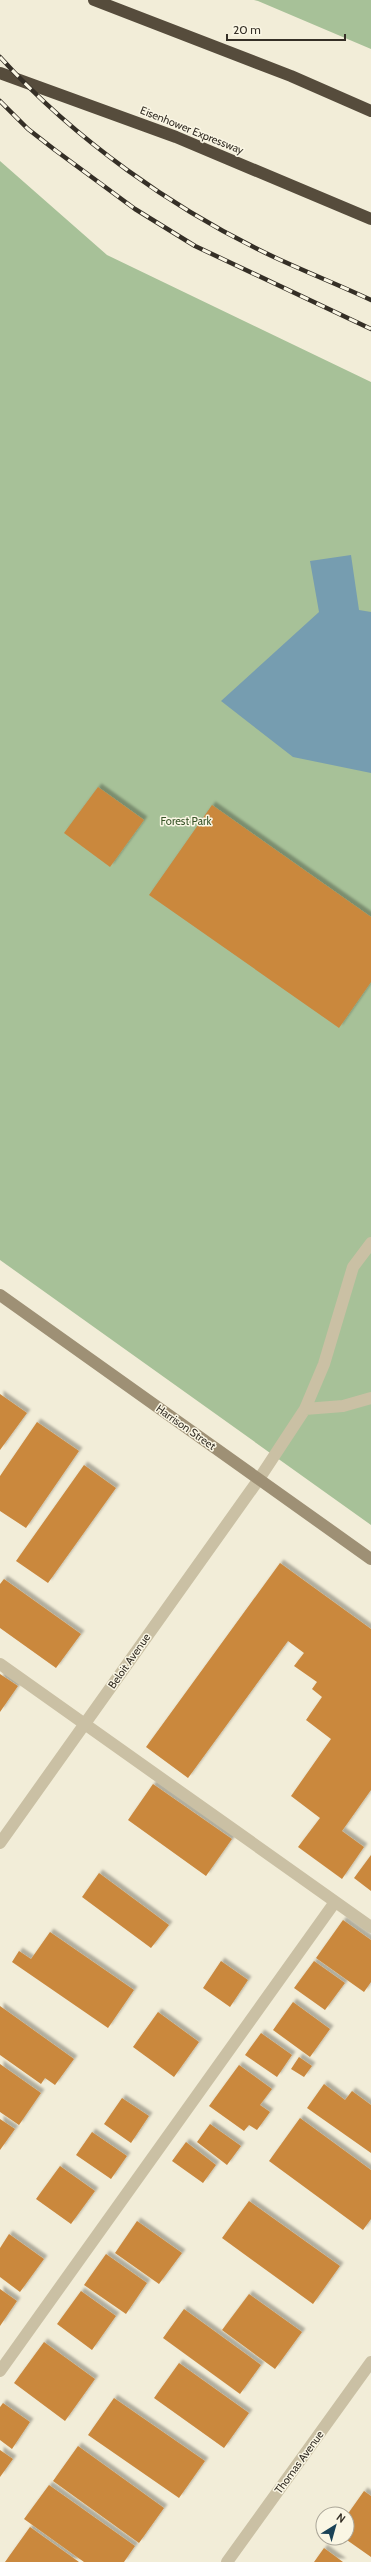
<svg xmlns="http://www.w3.org/2000/svg" width="371" height="2562" viewBox="0 0 371 2562" font-family="Cabin,sans-serif">
  <style>
    .green { fill: #a7c198 }
    .water { fill: #769db0 }
    .building { fill: #ca883e; filter: url(#shadow) }
    .lines { fill: none; stroke-linecap: round; stroke-linejoin: round }
    .lane { stroke: #cac0a4; stroke-width: 12 }
    .street { stroke: #cac0a4; stroke-width: 12 }
    .secondary { stroke: #9e9075; stroke-width: 12 }
    .highway { stroke: #564c3c; stroke-width: 12 }
    .rail-casing { stroke: #352f26; stroke-width: 4.5 }
    .rail { stroke: #faf6e4; stroke-width: 3; stroke-dasharray: 9; stroke-linecap: butt }
    .labels { text-anchor: middle; stroke-width: 3; stroke-linejoin: round; paint-order: stroke }
    .street-label { font-size: 11px; fill: #352f26; stroke: #faf6e4 }
    .park-label { font-size: 11px; fill: #385429; stroke: #faf6e4 }
  </style>
  <defs>
    <filter id="shadow"><feDropShadow dx="3.5" dy="-3.5" stdDeviation="1" flood-color="#0004"/></filter>
  </defs>
  <rect width="100%" height="100%" fill="#f2edd8"/>
  <path class="green" d="M254,0h117v49l-113,-48z
    M0,161l107,94 264,127v1143l-371,-265z"/>
  <path class="water" d="M351,555l8,55 12,2v161l-78,-16 -72,-56 98,-89 -9,-51z"/>
  <path class="building" d="M98,787l46,33 -34,47 -46,-34z
    M212,805l159,112v65l-32,46 -190,-133z
    M0,1394l27,19 -27,37z
    M37,1422l42,29 -53,77 -26,-17v-35z
    M84,1465l32,23 -68,95 -32,-22z
    M280,1563l91,66v161l-29,41 22,16 -22,32 -44,-32 22,-29 -29,-22 40,-57 -25,-19 16,-23 -10,-8 5,-7 -23,-16 10,-13 -16,-12 -100,137 -42,-31z
    M4,1579l77,55 -25,34 -56,-40v-44z
    M0,1674l18,12 -18,26z
    M153,1784l79,55 -26,37 -78,-56z
    M371,1855v36l-17,-13z
    M99,1873l70,52 -18,23 -69,-51z
    M343,1920l28,20v42l-7,10 -48,-34z
    M50,1932l84,58 -26,38 -96,-66 7,-11 12,8z
    M221,1961l27,19 -18,27 -27,-19z
    M314,1961l31,22 -20,27 -31,-22z
    M293,2002l37,27 -20,28 -37,-27z
    M0,2006l74,53 -19,26 -10,-7 -4,6 -41,-29z
    M158,2012l41,30 -25,35 -41,-30z
    M261,2033l31,22 -15,22 -32,-22z
    M299,2057l13,9 -8,11 -13,-8z
    M0,2064l41,29 -22,32 -19,-13z
    M239,2065l33,24 -12,16 10,7 -13,18 -8,-5 -5,6 -35,-25z
    M324,2084l21,16 7,-9 19,14v48l-64,-45z
    M122,2098l27,18 -18,27 -27,-19z
    M300,2118l71,52v49l-8,11 -94,-69z
    M0,2119l15,10 -15,21z
    M210,2124l31,22 -14,19 -30,-23z
    M92,2132l35,24 -16,23 -35,-24z
    M186,2142l30,23 -13,18 -31,-22z
    M60,2166l35,25 -24,33 -35,-25z
    M249,2201l91,65 -27,38 -91,-66z
    M137,2221l45,32 -23,31 -44,-31z
    M9,2234l35,25 -24,33 -20,-15v-29z
    M106,2254l41,29 -21,31 -42,-29z
    M0,2289l17,12 -17,25z
    M81,2291l35,25 -24,34 -35,-26z
    M249,2294l53,38 -27,37 -53,-39z
    M184,2309l77,56 -21,29 -77,-56z
    M44,2342l51,37 -30,42 -51,-38z
    M179,2363l70,50 -25,35 -70,-50z
    M114,2398l91,63 -26,37 -91,-63z
    M3,2403l27,19 -18,27 -12,-9v-33z
    M78,2446l86,62 -25,35 -86,-62z
    M0,2450l13,9 -13,18z
    M49,2485l86,61 -11,16h-40l-60,-43z
    M364,2491l7,5v61l-27,-19h3v-23z
    M30,2527l49,35h-74z
    M324,2548l19,14h-29z"/>
  <g class="lines">
    <path class="lane" d="M305,1409l38,-3 28,-8
      M259,1479l46,-70 19,-45 29,-97 18,-24
      M0,1664l371,263
      M0,2371l335,-469"/>
    <path class="street" d="M0,1843l259,-364
      M227,2562l144,-200"/>
    <path class="secondary" d="M0,1295l371,264"/>
    <path class="highway" d="M94,0l197,76 80,35
      M0,73l176,64 195,82"/>
    <defs>
      <path id="rail" d="M0,57c74,82 174,153 274,200 32,15 65,28 97,43
        M0,101l28,28 27,21 80,59 60,37 176,83"/>
    </defs>
    <use href="#rail" class="rail-casing"/>
    <use href="#rail" class="rail"/>
  </g>
  <g class="labels">
    <g class="street-label">
      <text transform="translate(192 130) rotate(22)" y="4">Eisenhower Expressway</text>
      <text transform="translate(186 1427) rotate(35)" y="4">Harrison Street</text>
      <text transform="translate(129 1661) rotate(-55)" y="4">Beloit Avenue</text>
      <text transform="translate(299 2462) rotate(-54)" y="4">Thomas Avenue</text>
    </g>
    <g class="park-label">
      <text x="186" y="825">Forest Park</text>
    </g>
  </g>
  <g transform="translate(335 2526) rotate(37)"><circle r="19" fill="#faf6e4" stroke="#aba698"/>
  <path d="M0-3L7 15L0 10L-7 15Z" fill="#1a4257"/>
  <text y="-6" font-size="11" font-weight="bold" text-anchor="middle" fill="#352f26">N</text>
  </g>
  <path d="M227 34v6h118v-6" fill="none" stroke="#352f26" stroke-width="2"/>
  <text x="233" y="34" font-size="12" fill="#352f26" stroke="#faf6e4" stroke-width="3" paint-order="stroke">20 m</text>
</svg>
